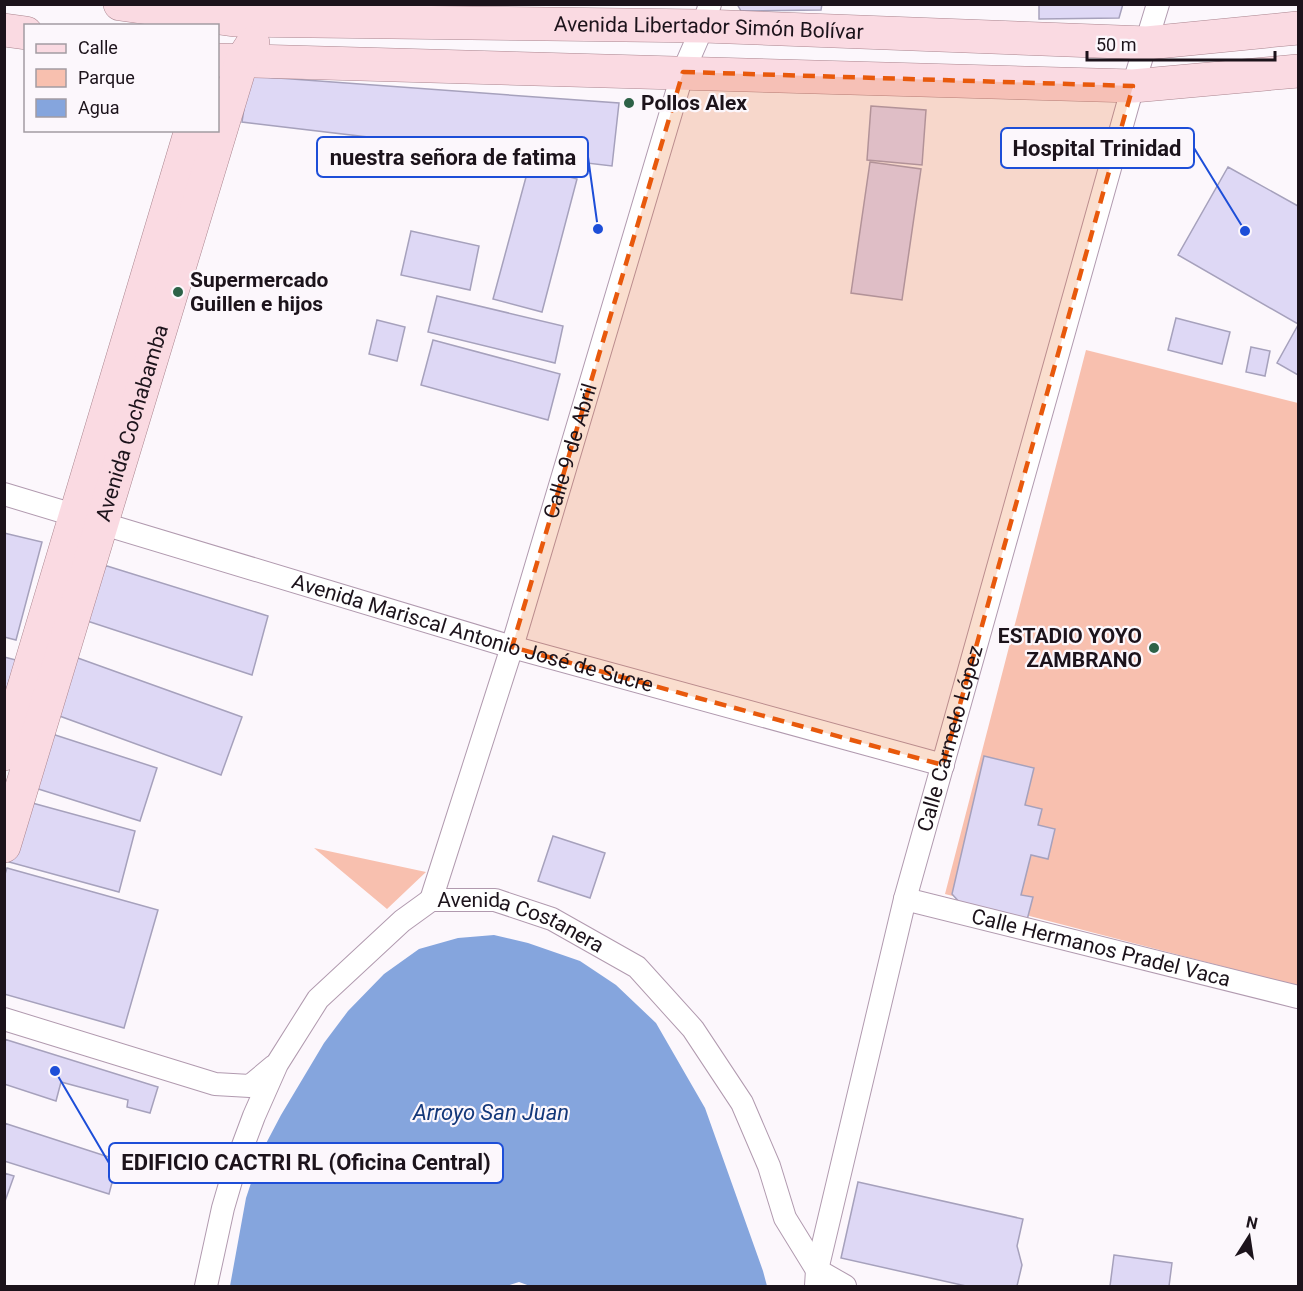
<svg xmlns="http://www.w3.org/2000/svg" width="1303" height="1291" viewBox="0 0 1303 1291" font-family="Roboto,sans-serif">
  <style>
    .green { fill: #f8c0af }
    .water { fill: #85a5dd }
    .building { fill: #ded8f5; stroke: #a6a1bc; stroke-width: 1.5 }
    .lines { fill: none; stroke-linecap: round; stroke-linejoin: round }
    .street-casing { stroke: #b19aaf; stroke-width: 24 }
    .primary-casing { stroke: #aa858f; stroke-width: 34 }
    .street { stroke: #fff; stroke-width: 22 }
    .primary { stroke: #fadae2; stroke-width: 33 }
    .marked { fill: #e8590c; fill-opacity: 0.2; stroke: #e8590c; stroke-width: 4.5; stroke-dasharray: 12 8; stroke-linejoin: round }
    .poi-dot { fill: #2d6247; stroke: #fcf7fc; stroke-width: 2 }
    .labels { text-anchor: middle; stroke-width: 4.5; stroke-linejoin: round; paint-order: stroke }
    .street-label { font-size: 21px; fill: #1c131b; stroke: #fcf7fc }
    .poi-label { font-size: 21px; font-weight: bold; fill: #1c131b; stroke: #fcf7fc; text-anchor: start }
    .water-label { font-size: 22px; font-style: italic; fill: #14387a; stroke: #fcf7fc }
    .leader { fill: none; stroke: #1d4ed8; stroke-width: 2 }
    .callout-dot { fill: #1d4ed8; stroke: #fcf7fc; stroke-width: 2 }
    .callout { fill: #fcf7fc; stroke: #1d4ed8; stroke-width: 2 }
    .callout-label { font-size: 22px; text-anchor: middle; font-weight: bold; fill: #1c131b }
  </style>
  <rect width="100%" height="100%" fill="#fcf7fc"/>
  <path class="green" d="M1086,350l212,53v583l-353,-92z
    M314,848l112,24 -39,37z"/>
  <path class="water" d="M494,935l34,8 52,18 36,24 40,38 49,85 58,163 4,15h-237l-11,-4 -13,4h-276l16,-88 15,-45 20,-38 43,-72 24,-32 36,-37 35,-25 39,-11z"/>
  <path class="building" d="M737,4h85l-1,6 -80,1z
    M1039,4h84l-4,14 -80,1z
    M249,76l370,27 -7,63 -370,-44z
    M871,106l55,4 -4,55 -55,-5z
    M870,162l51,7 -19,131 -51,-7z
    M529,166l48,13 -35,133 -49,-13z
    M1228,167l70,39v118l-120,-69z
    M411,231l68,15 -9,44 -69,-15z
    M437,296l126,30 -8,37 -127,-31z
    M1176,318l54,14 -8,32 -54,-14z
    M377,320l28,7 -8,34 -28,-7z
    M1298,325v50l-21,-12z
    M433,340l127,34 -12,46 -127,-35z
    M1251,347l19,4 -5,25 -19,-4z
    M4,533l38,9 -26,98 -12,-3z
    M107,566l161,50 -16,59 -174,-57 15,-46z
    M4,657l12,3 -12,37z
    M75,657l167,60 -21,58 -167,-61z
    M49,733l108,35 -17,53 -108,-34z
    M984,756l50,12 -9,37 17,4 -4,16 17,4 -7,30 -17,-4 -10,40 12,2 -6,23 -65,-15 -10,-11z
    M25,801l110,30 -16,61 -110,-30z
    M553,836l52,17 -15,45 -52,-17z
    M7,868l151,42 -34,118 -120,-34v-117z
    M4,1039l154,48 -8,26 -23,-6 1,-7 -67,-18 -5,19 -52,-17z
    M4,1123l114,37 -9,34 -105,-33z
    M4,1173l10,3 -10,28z
    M858,1182l165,37 -6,27 5,19 -5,21h-51l-125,-28z
    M1114,1255l58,8 -3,23h-59z"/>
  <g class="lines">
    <defs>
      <g id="street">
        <path id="s1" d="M4,494l508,153 431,118"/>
        <path id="s2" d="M905,899l393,98"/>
        <path id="s3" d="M431,900l81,-253 171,-575 20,-46 7,-22"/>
        <path d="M4,1019l211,65 35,2 24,-20"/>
        <path id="s4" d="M206,1286l17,-78 12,-41 19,-51 23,-52 41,-65 84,-78 29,-21h64l57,19 85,48 56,62 49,74 27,63 16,52 32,52 28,16"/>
        <path id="s5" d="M816,1286l1,-16 88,-371 228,-813 25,-82"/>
      </g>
      <g id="primary">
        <path id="s6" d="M120,4l114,16 469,6 444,17 151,-15"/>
        <path d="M4,30l22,3"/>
        <path d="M218,60l915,26 165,-15"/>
        <path d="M4,754l187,-624"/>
        <path id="s7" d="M4,846l238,-786 11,-17"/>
      </g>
    </defs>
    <use href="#street" class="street-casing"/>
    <use href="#primary" class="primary-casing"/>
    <use href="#street" class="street"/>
    <use href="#primary" class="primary"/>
  </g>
  <path class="marked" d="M683,72l450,14 -190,679 -431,-118z"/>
  <g class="poi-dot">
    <circle cx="629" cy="103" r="6"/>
    <circle cx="178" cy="292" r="6"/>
    <circle cx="1154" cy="648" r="6"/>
  </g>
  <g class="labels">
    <g class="street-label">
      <text dy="7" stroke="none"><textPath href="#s6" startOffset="590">Avenida Libertador Simón Bolívar</textPath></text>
      <text dy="7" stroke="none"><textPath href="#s7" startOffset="442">Avenida Cochabamba</textPath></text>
      <text dy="7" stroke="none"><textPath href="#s3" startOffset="470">Calle 9 de Abril</textPath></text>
      <text dy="7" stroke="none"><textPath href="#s1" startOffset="489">Avenida Mariscal Antonio José de Sucre</textPath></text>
      <text dy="7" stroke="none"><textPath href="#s5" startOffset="564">Calle Carmelo López</textPath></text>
      <text dy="7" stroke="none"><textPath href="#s4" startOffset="555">Avenida Costanera</textPath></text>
      <text dy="7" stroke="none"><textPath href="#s2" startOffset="202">Calle Hermanos Pradel Vaca</textPath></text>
    </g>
    <g class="poi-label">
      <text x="641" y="110">Pollos Alex</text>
      <text x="190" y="287">Supermercado<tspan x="190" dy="24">Guillen e hijos</tspan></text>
      <text x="1142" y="643" text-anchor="end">ESTADIO YOYO<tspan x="1142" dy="24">ZAMBRANO</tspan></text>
    </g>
    <g class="water-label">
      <text x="491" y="1120">Arroyo San Juan</text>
    </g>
  </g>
  <path class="leader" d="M1245 231L1194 148M598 229L588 157M55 1071L109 1163"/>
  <g class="callout-dot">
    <circle cx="1245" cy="231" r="6"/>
    <circle cx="598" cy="229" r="6"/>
    <circle cx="55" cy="1071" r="6"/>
  </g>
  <g class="callout">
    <rect x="1001" y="128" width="193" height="40" rx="6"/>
    <rect x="317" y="137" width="271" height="40" rx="6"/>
    <rect x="109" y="1143" width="394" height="40" rx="6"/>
  </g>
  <g class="callout-label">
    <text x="1097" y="156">Hospital Trinidad</text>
    <text x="453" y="165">nuestra señora de fatima</text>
    <text x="306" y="1170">EDIFICIO CACTRI RL (Oficina Central)</text>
  </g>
  <rect width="1303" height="1291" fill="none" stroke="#1c131b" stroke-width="12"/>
  <rect x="24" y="24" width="195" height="108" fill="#fcf7fc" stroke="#a29ca2" stroke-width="1.5"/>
  <rect x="36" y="44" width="30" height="9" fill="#fadae2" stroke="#a29ca2" stroke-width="1.5"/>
  <text x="78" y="54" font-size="18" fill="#1c131b">Calle</text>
  <rect x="36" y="69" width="30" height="18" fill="#f8c0af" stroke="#a29ca2" stroke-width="1.5"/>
  <text x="78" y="84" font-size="18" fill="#1c131b">Parque</text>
  <rect x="36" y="99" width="30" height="18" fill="#85a5dd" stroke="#a29ca2" stroke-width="1.5"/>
  <text x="78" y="114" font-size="18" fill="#1c131b">Agua</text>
  <g transform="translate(1249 1237) rotate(12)" stroke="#fcf7fc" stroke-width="4.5" paint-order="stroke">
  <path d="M0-4.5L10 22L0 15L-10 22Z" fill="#1c131b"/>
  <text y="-9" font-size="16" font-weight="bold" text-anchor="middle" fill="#1c131b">N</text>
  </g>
  <path d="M1087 51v9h188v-9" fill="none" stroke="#1c131b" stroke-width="3"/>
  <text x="1096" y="51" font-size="18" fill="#1c131b" stroke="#fcf7fc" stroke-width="4.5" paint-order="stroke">50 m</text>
</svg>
